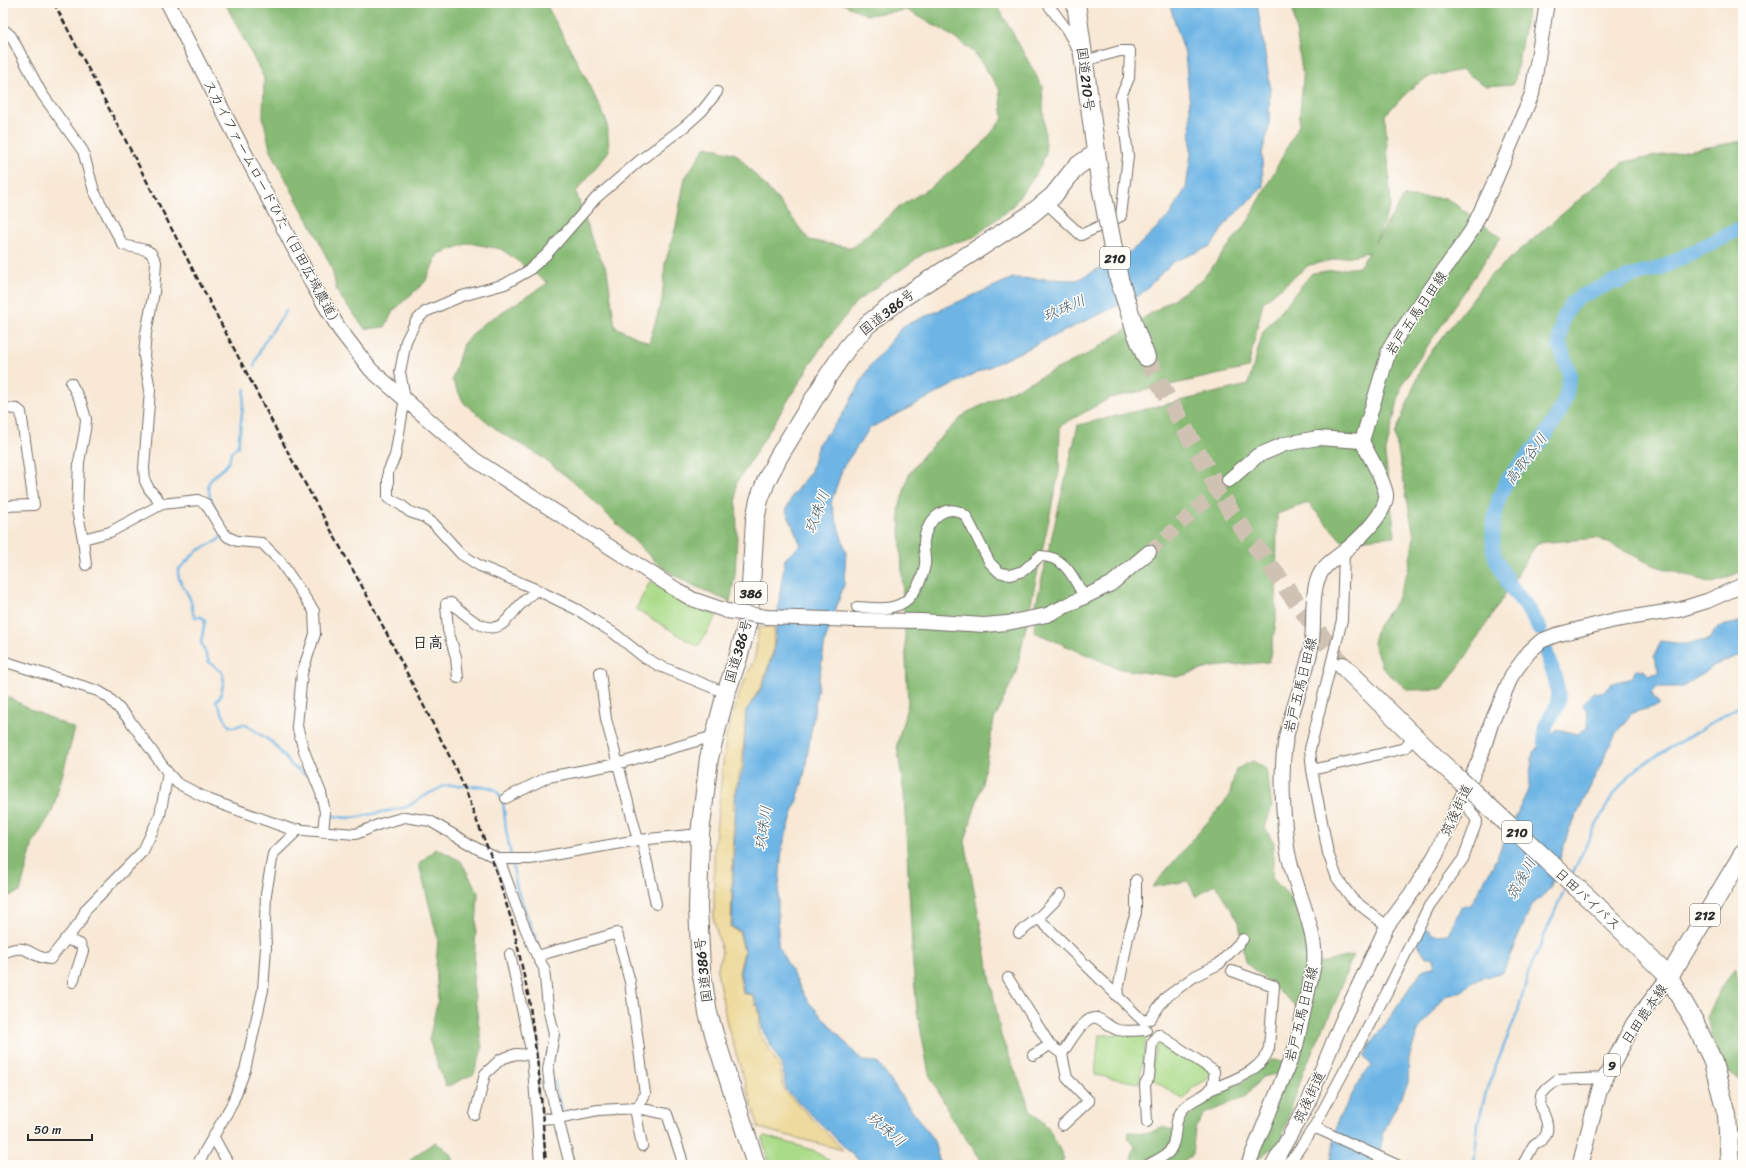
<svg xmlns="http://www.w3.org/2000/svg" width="1746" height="1168" viewBox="0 0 1746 1168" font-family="Sriracha,'Klee One',sans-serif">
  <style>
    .green { fill: #aadb89; stroke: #6a835a }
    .forest { fill: #87bb75; stroke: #597350 }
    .sand { fill: #eeda9e; stroke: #8c8264 }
    .water { fill: #6eb5e5; stroke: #4c7088 }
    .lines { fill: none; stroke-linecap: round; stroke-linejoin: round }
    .stream { stroke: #6eb5e5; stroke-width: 2.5 }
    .river { stroke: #6eb5e5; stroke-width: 15 }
    .secondary-tunnel { stroke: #cfc2b3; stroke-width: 14; stroke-dasharray: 14 7; stroke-linecap: butt }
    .highway-tunnel { stroke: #cfc2b3; stroke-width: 18; stroke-dasharray: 18 9; stroke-linecap: butt }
    .street-casing { stroke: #736d66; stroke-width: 12 }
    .secondary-casing { stroke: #736d66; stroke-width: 16 }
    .primary-casing { stroke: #736d66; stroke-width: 17 }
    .highway-casing { stroke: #736d66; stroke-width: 20 }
    .street { stroke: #fff; stroke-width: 10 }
    .secondary { stroke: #fff; stroke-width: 14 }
    .primary { stroke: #fff; stroke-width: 15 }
    .highway { stroke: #fff; stroke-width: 18 }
    .rail { stroke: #2b2b2b; stroke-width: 2.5; stroke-dasharray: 6 3; stroke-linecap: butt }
    .secondary-bridge-casing { stroke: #736d66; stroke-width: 16; stroke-linecap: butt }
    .highway-bridge-casing { stroke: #736d66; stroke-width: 20; stroke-linecap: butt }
    .secondary-bridge { stroke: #fff; stroke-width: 14 }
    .highway-bridge { stroke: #fff; stroke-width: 18 }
    .labels { text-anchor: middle; stroke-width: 3; stroke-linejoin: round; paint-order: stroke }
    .shield { fill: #fdfcf7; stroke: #6a6a68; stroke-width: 1 }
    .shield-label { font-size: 13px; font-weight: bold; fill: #2b2b2b }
    .street-label { font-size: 14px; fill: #2b2b2b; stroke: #fdfcf7 }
    .water-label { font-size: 15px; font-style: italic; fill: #425b6c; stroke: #fdfcf7 }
    .quarter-label { font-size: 16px; font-weight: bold; fill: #2b2b2b; stroke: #fdfcf7 }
  </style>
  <rect width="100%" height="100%" fill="#fdfcf7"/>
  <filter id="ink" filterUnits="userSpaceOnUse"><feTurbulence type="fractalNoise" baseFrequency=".025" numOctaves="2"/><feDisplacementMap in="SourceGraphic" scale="8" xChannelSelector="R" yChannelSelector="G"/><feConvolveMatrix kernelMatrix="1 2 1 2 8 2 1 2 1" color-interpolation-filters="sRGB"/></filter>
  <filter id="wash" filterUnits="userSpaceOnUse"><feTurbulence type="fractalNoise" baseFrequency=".012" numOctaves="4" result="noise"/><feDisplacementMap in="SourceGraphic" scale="16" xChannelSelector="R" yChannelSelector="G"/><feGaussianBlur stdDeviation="0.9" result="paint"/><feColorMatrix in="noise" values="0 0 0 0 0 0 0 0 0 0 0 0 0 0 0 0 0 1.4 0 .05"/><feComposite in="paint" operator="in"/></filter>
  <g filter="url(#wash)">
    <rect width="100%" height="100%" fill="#f8e8d5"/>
    <path class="green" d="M650,581l34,20 33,15 -19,31 -62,-38z
      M1141,1034l5,6 -7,43 -44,-8 4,-40z
      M1158,1037l53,34 -5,9 -14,8 -8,12 -34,-22z
      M765,1136l48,14 23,15h-66l-8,-26z"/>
    <path class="forest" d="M225,3h322v3l37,68 23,48 2,29 -33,41 17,51 14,27 8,57 34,16 13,-43 3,-36 11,-38 9,-48 21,-32 30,8 42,46 31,40 43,8 47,-41 35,-22 46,-38 23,-29 -4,-30 -25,-36 -31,-22 -36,-20 -40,5 -26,-12h155l46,83 4,67 -8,18 -27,37 -37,29 -47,14 -71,51 -36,47 -84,135 1,52 -2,39 -5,27c-25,-11 -51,-22 -72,-38l-83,-81 -35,-27 -40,-24 -36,-29 -12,-23 11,-36 17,-18 68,-43 -47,-34 -32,-6 -31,11 -13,28 -32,29 -8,16 -20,2 -28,-37 -5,-23 -17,-37 -15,-26 -30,-57 -7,-32 1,-39z
      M1292,3h237l-15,81 -28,2 -24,-16 -31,6 -17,10 -29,29 6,91 -16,36 29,-45 42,1 55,39 -99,147 -17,71 10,81 -53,5 -34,-38 -31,11 -1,108 -7,40 -57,5 -35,10 -57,-8 -86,-37 1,-24 43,-183 170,-40 15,-53 49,-59 47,-6 10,-15 -60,13 -46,37 -15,66 -138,30 -50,28 -1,46 -43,201 -22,47 -12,64 -17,57 36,195 30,75 17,16 16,31 -3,7h-76l-29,-40 -27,-51 -12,-63 -4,-45 -9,-172 -7,-49 11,-42 -9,-195 10,-34 16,-21 41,-40 122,-59 113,-73 48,-61 50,-95 4,-47z
      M1743,141v430l-31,12 -59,-18 -55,-27 -61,5 -70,112 -24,34 -35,1 -25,-21 -10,-26 4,-16 19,-25 12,-31 6,-35 -19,-101 28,-73 67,-86 133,-114z
      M3,694l29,16 43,19 -23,83 -19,31 -13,49 -17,6z
      M1253,761l13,8 6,37 -7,22 9,15 -2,35 20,21 26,65 35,-9 -18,48 -31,67 -24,73 -26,19 52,-147 -61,-53 -6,-40 -24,-38 -19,13 -8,-16 -36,6 77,-90 7,-28z
      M436,848l25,13 17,32 -5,90 9,66 -8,25 -28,13 -17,-47 9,-41 -2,-33 2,-26 -19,-76z
      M1736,968l2,17 5,2v94l-19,-12 -11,-25 -6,-26 13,-29z
      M1271,1060l15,1 -5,12 -19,4 -17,20 -41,17 -9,15 -3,26 -14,10h-19l18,-13 3,-23 7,-12 38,-28 17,-7z
      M1161,1127l12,3 -1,12 -12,12 -20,11 -9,-6 4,-14 -7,-7 1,-6 21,1z
      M435,1142l15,11 4,12h-47l6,-8z"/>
    <path class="sand" d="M759,627l15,1 -1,23 -11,34 -16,26 -4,55 -8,27 -3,134 8,5 5,19 -5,22 4,21 9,1 8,22 -1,15 21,36 4,22 59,60 -84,-22 -32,-104 -10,-53 5,-19 -8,-31v-71l12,-114 15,-47 14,-32z"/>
    <path class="water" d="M1169,3h88l13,82 -1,42 -7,26 1,34 -36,35 -16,24 -38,16 -33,33 -172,82 -98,51 -27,39 -12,36 15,49 -2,33 -19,56 -21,136 -22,71 -4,50v48l29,54 55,61 15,1 57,79 5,19 4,5h-80l-77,-75 -3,-22 -21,-39 -2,-18 -7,-17 -9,-1 -4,-21 5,-21 -5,-20 -8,-4 4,-135 8,-26 2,-55 17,-25 11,-34 6,-60 5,-33 16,-14 -15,-34 6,-15 19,-25 7,-27 23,-27 29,-51 33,-40 110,-48 64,2 50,-26 13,-10 29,-28 17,-28 5,-34 -1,-48 -5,-52z
      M1743,621v33l-28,11 -32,22h-27l-5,6 9,12 -28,8 -16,20 -48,100 -18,56 -18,16 -29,67 -28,8 -15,13 -13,1 -28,35 -10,28 -1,26 -26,52 -3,30h-49l8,-46 26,-45 8,-8 -8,-9 8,-15 13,-17 37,-55 13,-4 -3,-9h-6l-8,-13 7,-17 9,8 14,-1 13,-27 10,-2 22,-40 35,-75 5,-38 24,-23 20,5 10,-6 1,-17 -6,-6 11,-13 10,1 9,-10 20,-5 4,-9 8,1 5,6 10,-4 -5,-15 7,-16 23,3 24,-4 10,-13z"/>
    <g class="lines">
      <path class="stream" d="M254,366l9,-22 23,-33
        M218,515l-8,-18 -2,-12c7,-17 21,-12 23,-33l7,-6 7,-57
        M222,536l-5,5 -20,10 -19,19c-1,13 10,20 13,32 2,5 0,10 4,15h7l3,4 -4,21 8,20 13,10 2,9 -4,16 -4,4 13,25 5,1 10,-3 4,2 25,17 18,22 15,10
        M327,815l20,3 11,-1 49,-10 17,-11 20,-10 10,-1 34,2 8,3 7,11 3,29 5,26
        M512,861l5,28 22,58
        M1572,874c19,-37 34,-78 66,-107l105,-63
        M554,1081l8,32
        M1474,1165l4,-41 9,-36 31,-77 11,-40 37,-85"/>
      <path class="river" d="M1540,629l-14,-23 -16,-20 -15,-29 -2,-9v-22l6,-28 9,-19 37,-43 14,-23 7,-17 4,-21 -11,-31 3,-23 9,-17 10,-8 32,-14h6l7,-4 37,-11 80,-40
        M1545,648c4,16 14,34 13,51 0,9 -6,15 -10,22 -7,11 -2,27 3,38"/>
    </g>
  </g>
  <g filter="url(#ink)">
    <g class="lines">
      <path class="secondary-tunnel" d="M1149,552l80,-72"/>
      <path class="highway-tunnel" d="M1146,357l20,38 65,117 112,154"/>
      <defs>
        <path id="street" d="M3,29l8,7 31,58 41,57 11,40 29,54 23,5 5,3 5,9 -2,30 -8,41 -2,23 6,34 -6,78 1,13 4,8 13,15
          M717,92l-15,19 -18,16 -45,34 -43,37 -50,57 -18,16 -23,13 -43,12 -37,16 -9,9 -10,20 -6,31 5,26 -10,58 -7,16v26l13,7 9,7 14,5 10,7 27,30 19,12 53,22 45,22 37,24 30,24 15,8 66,27
          M1045,202l36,33 40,-19 7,-60 -7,-60 8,-18 1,-27h-10l-36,10 -17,-31 -20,-27
          M71,383l10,19 5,17 -1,11 -6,32 -2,49 6,28 3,26
          M3,408l14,1 4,3 13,93 -31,1
          M83,539l27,-7 52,-28 36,-4 8,4 16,27 6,6 9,4 25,2 18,18 34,50 1,23 -13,39 -5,53 7,25 17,42 4,19 -2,20
          M1344,551l-2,69 -32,129 2,21 16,83 9,25 15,21 35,27
          M857,607c18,1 38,5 52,-9 8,-9 14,-21 16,-33 1,-8 -2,-16 -1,-24 2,-21 23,-41 42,-25l24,47 9,9 11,3 13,-4 17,-15c26,0 33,22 45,42
          M3,661l95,30 10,6 20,21 40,55 9,10 33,17 80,29 66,5 24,-10 25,-7 25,4 48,28 21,10h31l108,-19 62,-6
          M600,672l6,47 32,121
          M458,678l-2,-21 -8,-27 -2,-26 5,-1c9,7 18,16 28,21 23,11 29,-7 41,-19 5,-5 11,-10 16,-15
          M1312,770l93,-22 9,-11
          M506,798l42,-21 69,-13 97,-28
          M642,840l14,64
          M499,859l21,57 17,40 7,12 4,39 6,27 -6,36 2,18 19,73 -1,4
          M1038,918l105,103 7,-2 15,-21 30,-22 24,-12 24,-25
          M1019,933l19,-15 23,-23
          M65,939l15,5 3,7 -10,31
          M3,953c26,-12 26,5 47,6l30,-37 6,-13 57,-58 17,-36 8,-42
          M510,954l22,101 5,64
          M537,956l80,-23 13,49 15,112 -7,14
          M1008,978l42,67 12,9
          M1117,996l11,-59 8,-24v-33
          M1033,1055l17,-10
          M1210,1090c22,-10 52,-18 59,-42l5,-62 -42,-15
          M635,1108l7,38
          M475,1115l10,-41 16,-15 15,-5 16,1
          M1147,1122l-2,-38 4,-6 3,-35 6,-9 56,37c2,28 -17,22 -31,38 -11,12 -4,30 -14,43 -5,5 -15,9 -21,13
          M1063,1125l26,-24 -22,-23 -5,-24c6,-9 23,-40 35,-36 8,3 12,10 21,12 9,2 20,0 28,0
          M1314,1127l83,38
          M213,1136l16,29
          M197,1165l35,-61 13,-34 18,-80 3,-43 -1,-25 1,-28 7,-40 26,-25
          M540,1165l-3,-46 21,-1 40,-8 40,-2 29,6 14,42 2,9
          M1286,1165l9,-10 19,-28 73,-135 42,-86 34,-47 14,-38 -15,-24
          M1522,1165c5,-6 7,-13 11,-19 2,-4 7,-4 10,-7 9,-9 2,-24 -3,-32l1,-12 6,-7 10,-8 49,-2"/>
        <path id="secondary" d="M168,3l56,110 90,174 26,43 31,40 104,90 205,132 12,7 35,12
          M1229,480l28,-24 28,-12 33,-6 44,3
          M857,620l64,1 63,4 23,-2 40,-8 64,-31 38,-32
          M1248,1165l48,-119 18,-82c4,-36 -22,-80 -27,-117 -4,-33 -7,-70 -2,-103 5,-32 20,-64 26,-96 4,-21 0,-43 5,-63 4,-17 13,-22 26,-32 14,-11 46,-40 44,-59 -3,-16 -17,-38 -24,-53l28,-94 82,-117 23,-49 37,-87 15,-91
          M1273,1165l35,-62 34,-82 45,-95 29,-39 20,-33 45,-98 10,-32 21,-49 17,-23 12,-11 15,-6 59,-15 63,-10 29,-9 36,-16"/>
        <path id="primary" d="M1580,1165l20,-77 34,-65 35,-46"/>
        <path id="highway" d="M1076,3l24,178
          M1136,332l10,25
          M1343,666l94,93
          M1597,906l72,71 26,46 17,36 15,56 3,50
          M1669,977l74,-123
          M756,1165l-41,-128 -7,-24 -7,-44 -3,-61 2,-74 9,-76 17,-65 12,-35 11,-41 6,-97 4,-20 8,-21 12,-23 49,-80 19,-28 21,-24 34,-26 128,-83 23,-19 23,-29 13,-9 7,-3"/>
      </defs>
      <use href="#street" class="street-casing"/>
      <use href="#secondary" class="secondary-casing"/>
      <use href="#primary" class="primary-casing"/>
      <use href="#highway" class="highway-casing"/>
      <use href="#street" class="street"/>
      <use href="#secondary" class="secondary"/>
      <use href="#primary" class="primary"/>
      <use href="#highway" class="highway"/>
      <path class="rail" d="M54,3l238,457 77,139 85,166 37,91 22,69 16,74 11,83 6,83"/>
      <defs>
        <path id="secondary-bridge" d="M727,611l40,6 90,3"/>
        <path id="highway-bridge" d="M1100,181l19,98 17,53
          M1437,759l160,147"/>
      </defs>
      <use href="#secondary-bridge" class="secondary-bridge-casing"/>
      <use href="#highway-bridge" class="highway-bridge-casing"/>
      <use href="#secondary-bridge" class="secondary-bridge"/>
      <use href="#highway-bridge" class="highway-bridge"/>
    </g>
  </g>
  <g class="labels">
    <g class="shield">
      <rect x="1100" y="247" width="30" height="22" rx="3"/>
      <rect x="735" y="582" width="32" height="22" rx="3"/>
      <rect x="1502" y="821" width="30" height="22" rx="3"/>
      <rect x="1690" y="904" width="30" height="22" rx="3"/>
      <rect x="1604" y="1054" width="16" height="22" rx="3"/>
    </g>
    <g class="shield-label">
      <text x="1115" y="263">210</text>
      <text x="751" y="598">386</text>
      <text x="1517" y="837">210</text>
      <text x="1705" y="920">212</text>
      <text x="1612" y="1070">9</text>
    </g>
    <g class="street-label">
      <text transform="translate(1086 79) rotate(83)" y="5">国道210号</text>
      <text transform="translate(273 204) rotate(62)" y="5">スカイファームロードひた（日田広域農道）</text>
      <text transform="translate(887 312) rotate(-38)" y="5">国道386号</text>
      <text transform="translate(1416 313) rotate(-56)" y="5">岩戸五馬日田線</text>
      <text transform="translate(738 651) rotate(-74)" y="5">国道386号</text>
      <text transform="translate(1300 685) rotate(-76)" y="5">岩戸五馬日田線</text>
      <text transform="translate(1456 810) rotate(-65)" y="5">筑後街道</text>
      <text transform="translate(1588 899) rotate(43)" y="5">日田バイパス</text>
      <text transform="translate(703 970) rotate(-97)" y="5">国道386号</text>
      <text transform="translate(1301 1014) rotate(-76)" y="5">岩戸五馬日田線</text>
      <text transform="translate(1644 1014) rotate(-56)" y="5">日田鹿本線</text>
      <text transform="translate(1309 1097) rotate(-65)" y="5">筑後街道</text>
    </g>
    <g class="water-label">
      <text transform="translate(1064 308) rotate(-23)" y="5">玖珠川</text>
      <text transform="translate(1526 459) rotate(-53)" y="5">高取谷川</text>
      <text transform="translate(817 512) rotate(-69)" y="5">玖珠川</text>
      <text transform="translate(763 828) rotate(-81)" y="5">玖珠川</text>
      <text transform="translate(1521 879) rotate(-61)" y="5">筑後川</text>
      <text transform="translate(886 1129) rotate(41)" y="5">玖珠川</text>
    </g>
    <g class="quarter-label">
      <text x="428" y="648">日高</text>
    </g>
  </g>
  <rect width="1746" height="1168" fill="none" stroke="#fdfcf7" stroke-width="16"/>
  <path d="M28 1134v6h64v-6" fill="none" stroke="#2b2b2b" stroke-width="2"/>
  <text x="34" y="1134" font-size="12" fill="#2b2b2b" stroke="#fdfcf7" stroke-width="3" paint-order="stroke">50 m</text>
</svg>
